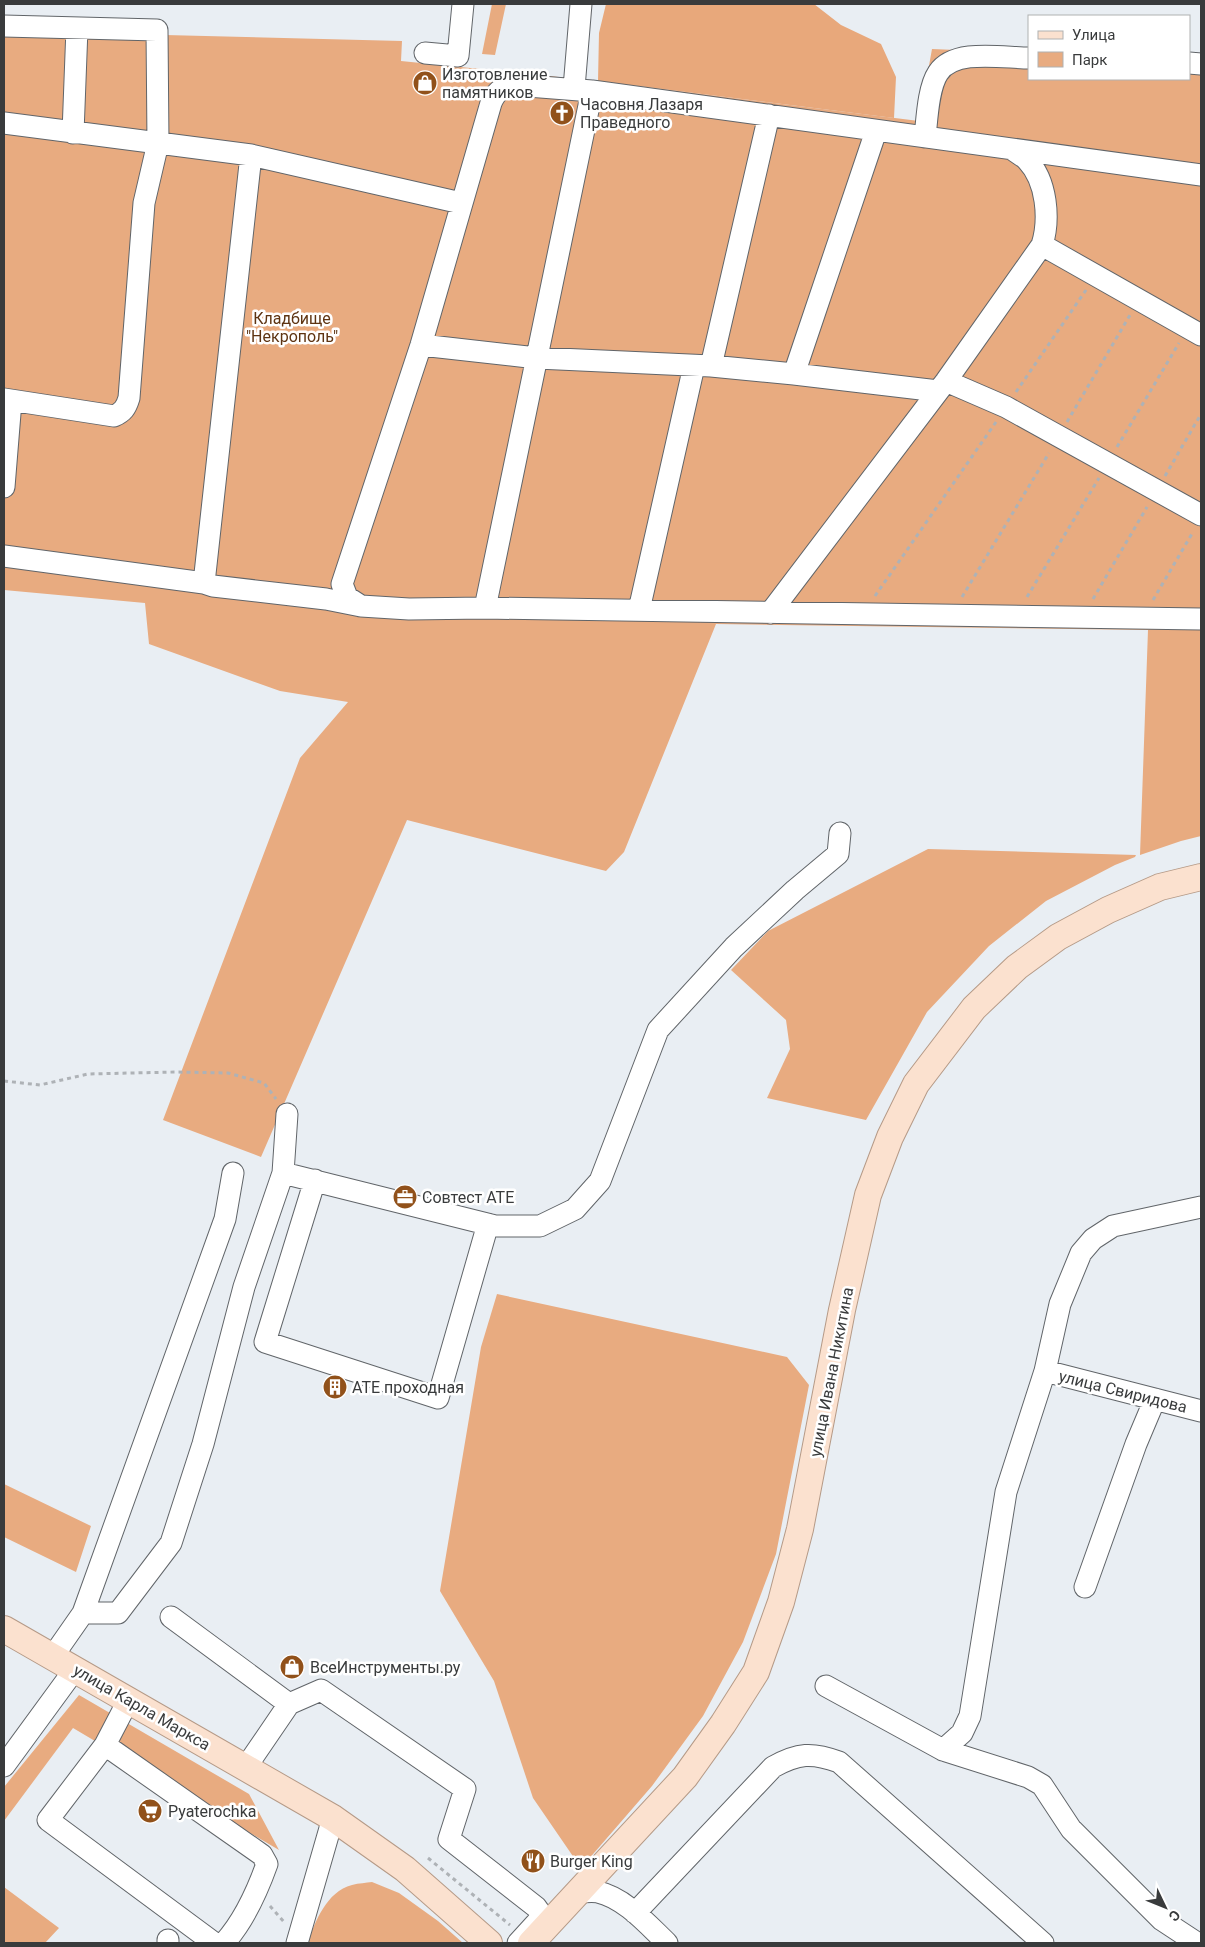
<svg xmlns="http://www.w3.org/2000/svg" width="1205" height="1947" viewBox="0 0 1205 1947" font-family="Roboto,sans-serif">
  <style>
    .green { fill: #e8ab80 }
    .forest { fill: #e8a87b }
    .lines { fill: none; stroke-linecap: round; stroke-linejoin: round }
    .minor-casing { stroke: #616569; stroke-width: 23 }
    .major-casing { stroke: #b59a87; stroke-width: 28 }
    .path { stroke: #aeb2b6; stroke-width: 3; stroke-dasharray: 4 4; stroke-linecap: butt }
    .minor { stroke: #fff; stroke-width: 21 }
    .major { stroke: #fbe1cf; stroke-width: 26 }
    .labels { text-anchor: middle; stroke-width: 5; stroke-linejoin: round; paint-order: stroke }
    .poi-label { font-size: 16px; fill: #393b3c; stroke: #fff; text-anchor: start }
    .park-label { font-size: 16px; fill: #5e3412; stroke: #fff }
    .street-label { font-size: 16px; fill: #393b3c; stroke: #fff }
  </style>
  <rect width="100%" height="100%" fill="#e9eef3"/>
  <path class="green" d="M492,4h14l-11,51 -13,-1z
    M4,18l161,17 237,6 -1,20 197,20 321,40 13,-72 97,4v26h160v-20l12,1v776l-20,5 -41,14 8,-225 -432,-6 -92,228 -18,19 -199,-51 -146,337 -98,-37 137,-362 48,-56 -68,-11 -131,-47 -4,-41 -141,-13z
    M928,849l208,6 -1,2 -20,8 -69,36 -57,45 -62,66 -61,108 -99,-22 23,-49 -4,-29 -55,-50 37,-39z
    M497,1294l290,63 22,28 -33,169 -33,88 -40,74 -51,70 -71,82 -48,-70 -39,-117 -54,-90 41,-244z
    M4,1484l87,42 -15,46 -72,-35z
    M79,1695l170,99 30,56 -206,-122 -69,93v-34z
    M372,1882l27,11 39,28 25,22h-156c9,-22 19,-51 45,-58 7,-2 14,-2 20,-3z
    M4,1887l55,41 -14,15h-41z"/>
  <path class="forest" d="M606,4h208l27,21 40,19 15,33 -2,41 -296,-37 1,-48z"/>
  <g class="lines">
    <defs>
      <path id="minor" d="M4,26l153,4 1,113 -14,60 -15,195c-3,10 -6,14 -15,18l-110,-17
        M425,53l33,3 5,-52
        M1189,63l12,1
        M574,88l7,-84
        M4,123l247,32 210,48
        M73,133l4,-105
        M925,137c2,-17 3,-49 13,-64 16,-25 65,-15 91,-15
        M1042,245l159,90
        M421,345l116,13 174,8 83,8 82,-243
        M711,366l58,-251
        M794,374l144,17
        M946,381l60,26 195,108
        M4,487l7,-86
        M4,556l200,27 9,3 113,13 35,7 48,3 76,-1 716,11
        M204,583l47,-428
        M361,606l-14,-9 -5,-13 79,-239 70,-242c5,-12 12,-17 24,-18l77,6 609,84
        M485,608l107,-517
        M639,610l55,-244
        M770,613l176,-232 96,-136c8,-26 5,-64 -15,-85 -4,-4 -10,-7 -15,-11
        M283,1173l212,53h45l35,-17 25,-28 58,-151 76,-83 61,-57 43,-36 2,-21
        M315,1180l-50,162 173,56 50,-174
        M1045,1371l156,40
        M1085,1587l51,-143 19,-45
        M83,1613h35l53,-70 32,-99 41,-157 39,-114 4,-59
        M171,1617l118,87 -43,63
        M53,1656l30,-43 142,-394 8,-46
        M826,1686l117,64 85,27 14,8 29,44 91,91 35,23
        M129,1699l-24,46 -57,75 166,123
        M289,1704l32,-14 144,99 -16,50 87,68 5,7 -2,6 -21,23
        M105,1745l157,110 5,9c-10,28 -23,57 -43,79
        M943,1750l19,-17 8,-17 36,-224 39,-121 15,-67 21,-51 12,-14 20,-13 88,-19
        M4,1766l71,-97
        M579,1892c6,0 13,-1 19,0 27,6 50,33 69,51
        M635,1913l138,-146c25,-14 39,-15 66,-5l204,181
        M168,1943v-3
        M297,1943l36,-125"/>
      <path id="major" d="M4,1629l329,189 72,51 84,74
        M531,1943l154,-166 38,-53 33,-52 25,-70 19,-73 42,-219 26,-115 22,-58 26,-53 58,-76 43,-41 41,-30 50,-27 52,-23 41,-10"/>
    </defs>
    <use href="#minor" class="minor-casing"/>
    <use href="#major" class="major-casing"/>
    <path class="path" d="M1016,392l70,-102
      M1067,422l63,-107
      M1117,447l62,-104
      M1165,476l36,-62
      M875,596l121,-174
      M962,597l87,-144
      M1027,597l72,-119
      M1093,599l54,-92
      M1153,600l40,-68
      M4,1081l36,4 48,-11 88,-2 52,1 36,10 12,16
      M428,1858l82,67
      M270,1906l14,16"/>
    <use href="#minor" class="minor"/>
    <use href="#major" class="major"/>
  </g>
  <defs>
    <symbol id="shop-disc" viewBox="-11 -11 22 22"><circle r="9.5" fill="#91511a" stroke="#fff"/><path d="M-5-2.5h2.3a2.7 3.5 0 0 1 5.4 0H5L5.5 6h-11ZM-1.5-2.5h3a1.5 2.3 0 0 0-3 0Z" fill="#fff"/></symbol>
    <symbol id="church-disc" viewBox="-11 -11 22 22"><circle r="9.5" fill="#91511a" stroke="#fff"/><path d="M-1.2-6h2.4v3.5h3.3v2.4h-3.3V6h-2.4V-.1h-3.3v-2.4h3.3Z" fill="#fff"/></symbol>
    <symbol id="office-disc" viewBox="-11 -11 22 22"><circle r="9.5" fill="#91511a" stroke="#fff"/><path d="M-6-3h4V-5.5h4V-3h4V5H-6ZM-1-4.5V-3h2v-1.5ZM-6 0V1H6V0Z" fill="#fff"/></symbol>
    <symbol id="building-disc" viewBox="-11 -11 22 22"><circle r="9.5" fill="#91511a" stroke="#fff"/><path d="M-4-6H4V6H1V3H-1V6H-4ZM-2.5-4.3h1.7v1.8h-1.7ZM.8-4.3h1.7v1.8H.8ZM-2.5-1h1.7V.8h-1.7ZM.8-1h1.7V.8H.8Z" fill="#fff"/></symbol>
    <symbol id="supermarket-disc" viewBox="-11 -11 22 22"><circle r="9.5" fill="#91511a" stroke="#fff"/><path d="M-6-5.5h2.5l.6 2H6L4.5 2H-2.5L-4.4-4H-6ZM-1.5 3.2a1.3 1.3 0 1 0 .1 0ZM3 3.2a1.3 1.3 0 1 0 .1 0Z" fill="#fff"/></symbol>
    <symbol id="restaurant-disc" viewBox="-11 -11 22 22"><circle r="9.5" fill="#91511a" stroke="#fff"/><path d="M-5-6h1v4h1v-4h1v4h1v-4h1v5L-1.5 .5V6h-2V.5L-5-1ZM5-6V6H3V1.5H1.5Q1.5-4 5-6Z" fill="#fff"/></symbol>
  </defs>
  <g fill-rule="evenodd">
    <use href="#shop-disc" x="411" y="69" width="28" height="28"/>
    <use href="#church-disc" x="548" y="99" width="28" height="28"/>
    <use href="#office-disc" x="391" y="1183" width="28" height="28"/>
    <use href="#building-disc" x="321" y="1373" width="28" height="28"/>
    <use href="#shop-disc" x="278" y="1653" width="28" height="28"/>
    <use href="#supermarket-disc" x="136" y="1797" width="28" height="28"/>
    <use href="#restaurant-disc" x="519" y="1847" width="28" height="28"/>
  </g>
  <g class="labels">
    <g class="poi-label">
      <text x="442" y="80">Изготовление<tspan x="442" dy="18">памятников</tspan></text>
      <text x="580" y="110">Часовня Лазаря<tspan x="580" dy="18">Праведного</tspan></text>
      <text x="422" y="1203">Совтест АТЕ</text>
      <text x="352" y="1393">АТЕ проходная</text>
      <text x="310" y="1673">ВсеИнструменты.ру</text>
      <text x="168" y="1817">Pyaterochka</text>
      <text x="550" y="1867">Burger King</text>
    </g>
    <g class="park-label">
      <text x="292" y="324">Кладбище<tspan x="292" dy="18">"Некрополь"</tspan></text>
    </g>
    <g class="street-label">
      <text transform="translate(831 1372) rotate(-79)" y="6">улица Ивана Никитина</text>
      <text transform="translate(1123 1391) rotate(14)" y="6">улица Свиридова</text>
      <text transform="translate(142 1707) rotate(30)" y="6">улица Карла Маркса</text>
    </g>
  </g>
  <rect width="1205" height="1947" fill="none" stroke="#393b3c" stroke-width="10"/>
  <rect x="1028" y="15" width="162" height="65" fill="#ffffff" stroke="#b0b1b1"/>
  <rect x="1038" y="31" width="25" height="8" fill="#fbe1cf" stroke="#b0b1b1"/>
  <text x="1072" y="40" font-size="15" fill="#393b3c">Улица</text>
  <rect x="1038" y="52" width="25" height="15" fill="#e8ab80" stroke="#b0b1b1"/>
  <text x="1072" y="65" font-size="15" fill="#393b3c">Парк</text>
  <g transform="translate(1165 1907) rotate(133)" stroke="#ffffff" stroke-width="4" paint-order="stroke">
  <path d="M0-4L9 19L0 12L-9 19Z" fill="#393b3c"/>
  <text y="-8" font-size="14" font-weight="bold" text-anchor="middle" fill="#393b3c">С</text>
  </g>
</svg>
